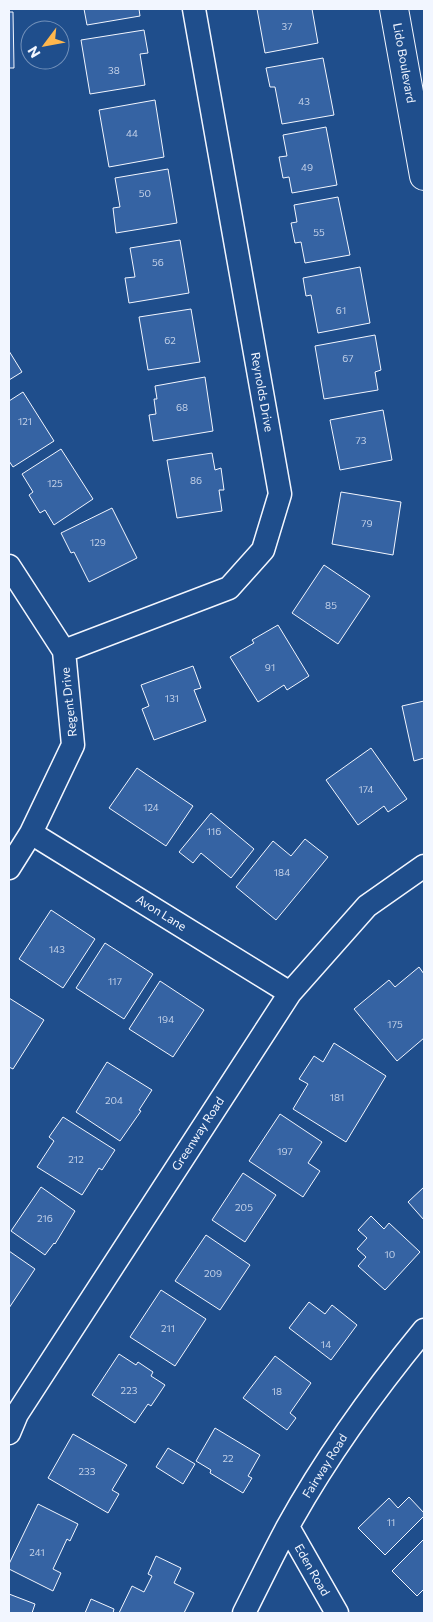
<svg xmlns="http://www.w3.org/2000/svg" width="433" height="1622" viewBox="0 0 433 1622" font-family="Commissioner,sans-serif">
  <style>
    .building { fill: #3563a3; stroke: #f2f6ff }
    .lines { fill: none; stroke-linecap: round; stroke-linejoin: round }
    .minor-casing { stroke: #f2f6ff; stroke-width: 25 }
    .trunk-casing { stroke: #f2f6ff; stroke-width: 30 }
    .minor { stroke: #1f4e8c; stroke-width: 22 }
    .trunk { stroke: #1f4e8c; stroke-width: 28 }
    .labels { text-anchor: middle; stroke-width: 4; stroke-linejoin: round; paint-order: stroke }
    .number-label { font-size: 10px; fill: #c3d1e8 }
    .street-label { font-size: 12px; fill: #f2f6ff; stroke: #1f4e8c }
  </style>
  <rect width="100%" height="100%" fill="#1f4e8c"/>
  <path class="building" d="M84,9h55l1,7 -53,9z
    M257,9h55l6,34 -53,10z
    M9,12h4l1,56h-5z
    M144,30l4,23 -8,1 5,31 -55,9 -9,-54z
    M323,58l11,57 -52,9 -7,-37h-5l-4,-19z
    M155,100l9,57 -55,10 -10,-57z
    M326,127l11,58 -45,8 -3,-16 -6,1 -4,-21 8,-1 -4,-21z
    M168,169l9,54 -61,10 -3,-25 7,-1 -5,-29z
    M338,197l12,58 -45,8 -4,-21 -6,1 -4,-20 6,-1 -3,-17z
    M180,240l9,53 -60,10 -4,-25 10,-1 -5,-29z
    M360,267l10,56 -52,10 -7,-38 -5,1 -3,-18z
    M191,309l9,53 -52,8 -9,-53z
    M375,335l6,35 -6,2 3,18 -54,9 -9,-53z
    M9,351l13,21 -13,8z
    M205,377l8,54 -60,10 -4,-26 7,-1 -2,-15h3l-2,-13z
    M23,392l31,49 -41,26 -4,-6v-60z
    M383,410l9,50 -52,10 -10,-50z
    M61,449l32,50 -39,26 -9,-15 -5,3 -11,-18 4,-3 -11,-18z
    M212,453l3,17 6,-2 3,22h-5l3,21 -45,7 -10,-58z
    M341,492l60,10 -8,53 -61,-11z
    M112,508l25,50 -48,24 -15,-30 -3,1 -10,-20z
    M324,565l46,31 -32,48 -46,-31z
    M278,625l31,51 -22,14 -3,-5 -26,17 -28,-45 24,-14 -2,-3z
    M193,666l8,22 -7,2 12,31 -52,19 -12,-31 7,-3 -8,-21z
    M424,701v57l-10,3 -12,-55z
    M371,748l36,51 -19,13 -4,-6 -26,19 -32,-45z
    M137,768l56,38 -27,40 -57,-38z
    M211,813l43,36 -23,29 -30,-25 -8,10 -14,-11z
    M305,839l23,18 -52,63 -40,-33 37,-46 18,15z
    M51,910l44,29 -32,49 -44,-29z
    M105,943l48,31 -29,45 -48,-31z
    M419,967l5,7v64l-27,23 -43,-52 35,-29 6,7z
    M160,981l44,29 -31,47 -44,-28z
    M9,998l35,22 -31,49 -4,-2z
    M334,1043l52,33 -40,66 -53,-33 15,-25 -9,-5 15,-23 9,6z
    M107,1062l45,28 -13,20 2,1 -21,30 -44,-29z
    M280,1114l42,28 -14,21 12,8 -17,26 -54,-36z
    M63,1117l52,33 -13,20 -3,-2 -17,27 -45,-28 17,-26 -5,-4z
    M243,1173l33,22 -31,47 -33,-22z
    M41,1187l34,24 -20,33 -1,-1 -9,12 -34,-24z
    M424,1187v33l-16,-18z
    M371,1216l13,13 5,-6 31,29 -35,38 -27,-24 8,-9 -9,-8 10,-11 -9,-8z
    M206,1235l44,30 -30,45 -45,-29z
    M9,1251l26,18 -26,39z
    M161,1290l45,29 -31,47 -45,-29z
    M309,1302l16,12 7,-9 25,20 -26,35 -42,-32z
    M119,1354l17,11 2,-3 15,10 -2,4 14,9 -14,21 -3,-2 -13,19 -43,-28z
    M275,1356l36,27 -21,30 6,5 -9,12 -44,-32z
    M215,1428l45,27 -12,21 4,2 -9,15 -33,-20 1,-3 -15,-9z
    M73,1434l54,31 -15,25 7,4 -11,19 -60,-35z
    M168,1448l27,16 -12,20 -27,-17z
    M409,1497l15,16v3l-39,39 -27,-27 31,-30 9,10z
    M38,1504l40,20 -8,17 -3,-2 -14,30 8,4 -8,18 -44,-22v-5z
    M424,1539v50l-7,7 -25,-25z
    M156,1556l25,12 -7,15 20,10 -10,20h-65l13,-27 12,6 8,-16 -4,-2z
    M9,1594l26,10 -3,9h-23z
    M91,1599l23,10 -1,4h-28z"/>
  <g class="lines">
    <defs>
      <path id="minor" d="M9,566l55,85 9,94 -42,88 -22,35
        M64,651l165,-63 34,-38 17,-56 -86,-485
        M31,833l259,160
        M9,1433l8,-19 273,-421 77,-87 57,-40
        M288,1527l49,86
        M244,1613c14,-28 28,-57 43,-85 39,-71 86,-136 137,-198"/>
      <path id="trunk" d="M394,9l30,167"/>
    </defs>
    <use href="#minor" class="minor-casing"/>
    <use href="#trunk" class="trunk-casing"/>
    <use href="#minor" class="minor"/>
    <use href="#trunk" class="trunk"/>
  </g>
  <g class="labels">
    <g class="number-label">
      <text x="287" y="30">37</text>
      <text x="114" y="74">38</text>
      <text x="304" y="105">43</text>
      <text x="132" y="137">44</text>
      <text x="307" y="171">49</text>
      <text x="145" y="197">50</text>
      <text x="319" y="236">55</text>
      <text x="158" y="266">56</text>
      <text x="341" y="314">61</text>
      <text x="170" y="344">62</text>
      <text x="348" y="362">67</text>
      <text x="182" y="411">68</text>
      <text x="25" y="425">121</text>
      <text x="361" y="444">73</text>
      <text x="196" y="484">86</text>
      <text x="55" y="487">125</text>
      <text x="367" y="527">79</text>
      <text x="98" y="546">129</text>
      <text x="331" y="609">85</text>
      <text x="270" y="671">91</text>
      <text x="172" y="702">131</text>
      <text x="366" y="793">174</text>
      <text x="151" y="811">124</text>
      <text x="214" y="835">116</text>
      <text x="282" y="876">184</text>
      <text x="57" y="953">143</text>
      <text x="115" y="985">117</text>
      <text x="166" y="1023">194</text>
      <text x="395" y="1028">175</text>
      <text x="337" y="1101">181</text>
      <text x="114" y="1104">204</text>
      <text x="285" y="1155">197</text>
      <text x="76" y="1163">212</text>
      <text x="244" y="1211">205</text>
      <text x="45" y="1222">216</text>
      <text x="390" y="1258">10</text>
      <text x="213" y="1277">209</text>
      <text x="168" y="1332">211</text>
      <text x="326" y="1348">14</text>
      <text x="129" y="1394">223</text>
      <text x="277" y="1395">18</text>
      <text x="228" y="1462">22</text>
      <text x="87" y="1475">233</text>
      <text x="391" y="1526">11</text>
      <text x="37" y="1556">241</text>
    </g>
    <g class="street-label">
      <text transform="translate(404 63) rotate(80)" y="4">Lido Boulevard</text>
      <text transform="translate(262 392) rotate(80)" y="4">Reynolds Drive</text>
      <text transform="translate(69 702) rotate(-96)" y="4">Regent Drive</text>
      <text transform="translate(161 913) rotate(32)" y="4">Avon Lane</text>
      <text transform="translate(198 1134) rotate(-57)" y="4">Greenway Road</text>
      <text transform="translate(325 1466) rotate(-58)" y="4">Fairway Road</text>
      <text transform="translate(312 1570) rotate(60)" y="4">Eden Road</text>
    </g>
  </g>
  <rect width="433" height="1622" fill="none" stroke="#f2f6ff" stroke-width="20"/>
  <g transform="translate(45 45) rotate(238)"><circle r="24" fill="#1f4e8c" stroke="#7391ba"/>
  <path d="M0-4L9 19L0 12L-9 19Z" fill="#ffb74d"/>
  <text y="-8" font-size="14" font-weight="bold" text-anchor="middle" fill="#f2f6ff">N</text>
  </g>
</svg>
